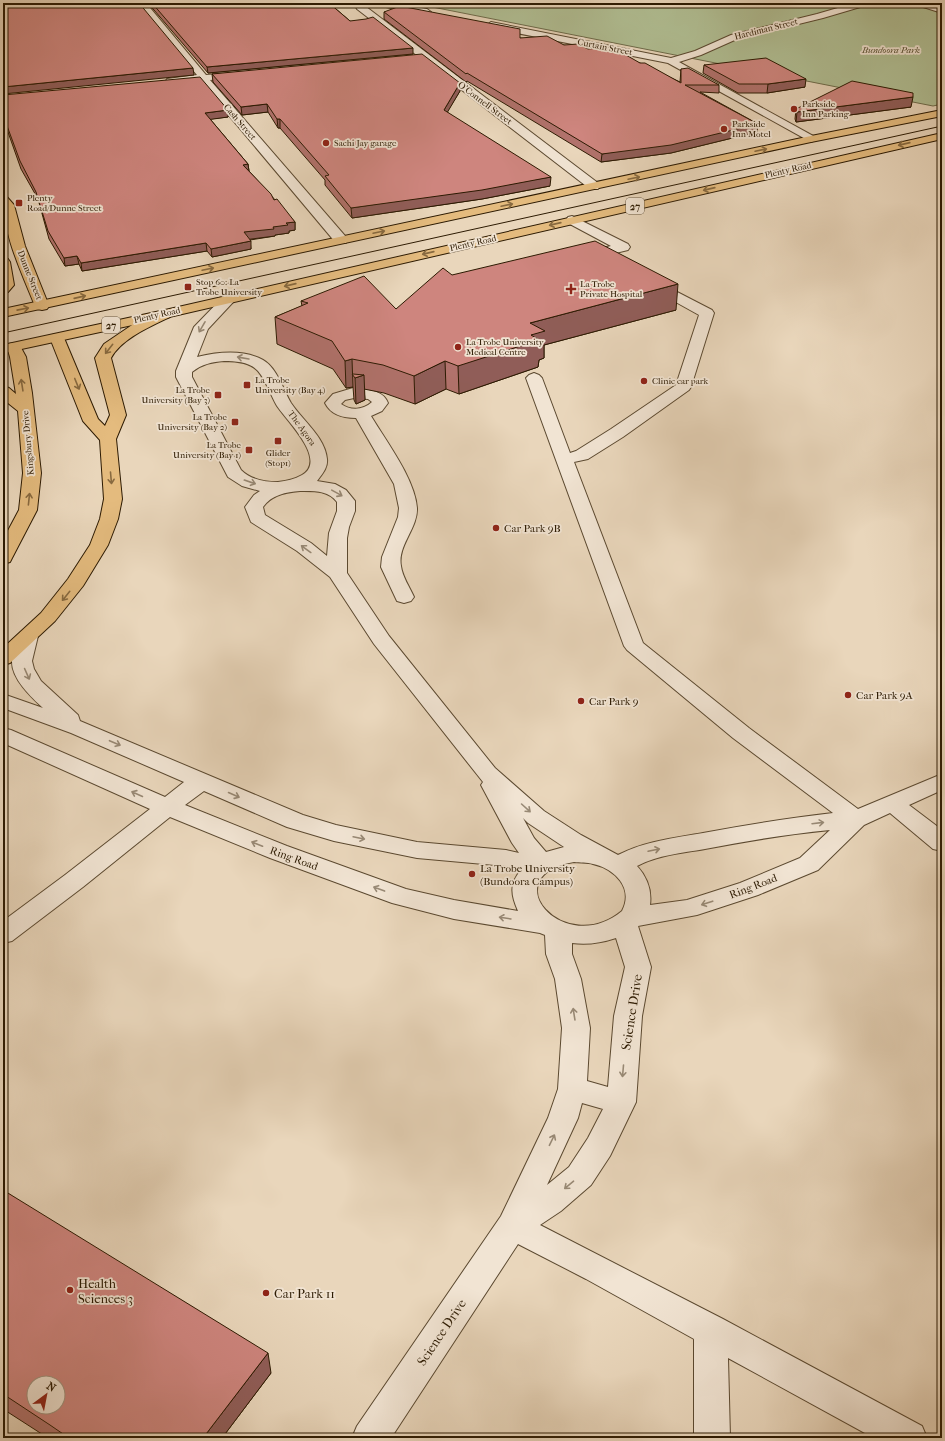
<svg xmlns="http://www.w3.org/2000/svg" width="945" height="1441" viewBox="0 0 945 1441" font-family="'IM FELL French Canon',serif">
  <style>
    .green { fill: #b1bf94; stroke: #6e6c4b }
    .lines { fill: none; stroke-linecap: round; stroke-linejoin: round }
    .minor-casing { stroke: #5b4930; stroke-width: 2 }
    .major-casing { stroke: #2c1a02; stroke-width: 2 }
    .highway-casing { stroke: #2c1a02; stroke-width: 2 }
    .minor { fill: #f1e4d3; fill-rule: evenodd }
    .major { fill: #e4bb7e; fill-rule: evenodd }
    .highway { fill: #e4bb7e; fill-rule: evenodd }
    .tram { stroke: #2c1a02; stroke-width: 1 }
    .wall { fill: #b1726c; stroke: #2c1a02 }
    .shaded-wall { fill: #905d58; stroke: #2c1a02 }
    .building { fill: #ce857e; stroke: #2c1a02; fill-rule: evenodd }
    .oneway { stroke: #886a40 }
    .oneway2 { stroke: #988975 }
    .poi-dot { fill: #8f2418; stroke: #f1e4d3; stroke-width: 1.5 }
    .labels { text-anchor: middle; stroke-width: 3.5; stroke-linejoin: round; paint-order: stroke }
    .far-street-label { font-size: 9px; fill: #2c1a02; stroke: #f1e4d3 }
    .far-park-label { font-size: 9px; font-style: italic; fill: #544c2e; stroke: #f1e4d3 }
    .far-poi-label { font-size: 9px; fill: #2c1a02; stroke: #f1e4d3; text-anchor: start }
    .shield { fill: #f1e4d3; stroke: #675741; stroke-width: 1 }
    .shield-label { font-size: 10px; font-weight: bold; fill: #2c1a02 }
    .poi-label { font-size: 11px; fill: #2c1a02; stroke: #f1e4d3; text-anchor: start }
    .street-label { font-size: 11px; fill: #2c1a02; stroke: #f1e4d3 }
    .near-street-label { font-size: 13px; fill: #2c1a02; stroke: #f1e4d3 }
    .near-poi-label { font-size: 13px; fill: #2c1a02; stroke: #f1e4d3; text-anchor: start }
  </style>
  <rect width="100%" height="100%" fill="#e9d6bb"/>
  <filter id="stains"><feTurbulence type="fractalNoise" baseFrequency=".005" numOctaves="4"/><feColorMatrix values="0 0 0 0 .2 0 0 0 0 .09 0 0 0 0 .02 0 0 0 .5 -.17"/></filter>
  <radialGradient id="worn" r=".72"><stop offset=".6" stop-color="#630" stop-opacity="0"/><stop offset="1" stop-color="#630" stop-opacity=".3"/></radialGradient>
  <path class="green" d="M412,3h530v101l-9,2z"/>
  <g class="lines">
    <defs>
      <path id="minor" d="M137,3h9l60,72 39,-3 2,2 -5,3 -32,3 136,157 1,3 -1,3h-10l-136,-162 -33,2 -1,-2 1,-2 30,-4z
        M358,3h8l-1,3 233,177 2,3 -2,3h-8l-233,-180 -1,-2z
        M377,3h17l33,6 4,3 -4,3 -46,-9z
        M855,3h13l-1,2 -44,13 -86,21 -36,16 -22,7 136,75 2,2 -6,3 -143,-79 -177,-35 -4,-3 4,-3 180,36 24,-7 36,-16 86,-21z
        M916,3h13l13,4v6l-25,-8z
        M572,216l56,28 2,3 -2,3 -33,8 -5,-1 -2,-3 2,-3 21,-5 -43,-23 -2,-3 2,-3z
        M650,278l62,32 2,3 -23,74 -2,3 -66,47 -35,22 -14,3 69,181 106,85 109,81 84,-35v16l-33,15 33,25v21l-9,-2 -43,-36 -26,12 -46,45 -60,25 -61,20 -59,11 13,41 -9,49 -6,86 -26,54 -19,29 -30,26 -21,14 183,94 199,107 5,12h-53l-146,-80 2,80h-36v-99l-108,-60 -68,-35 -127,194h-39l5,-12 144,-210 47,-98 10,-29 4,-61 -7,-49 -9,-25 -1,-19 -5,-2 -86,-14 -62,-16 -122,-45 -100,-41 -87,70 -71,54 -9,2v-22l62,-46 85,-66 -147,-66v-15l8,2 154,67 19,-15 -113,-49 -68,-25v-14l40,14c-12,-11 -31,-29 -31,-46 -1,-5 2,-11 3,-16 2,-5 3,-10 6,-14l7,-2 7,2 3,4 -6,25 2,8 7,12 37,34 2,6 223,94 33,10 81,17 89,8 13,3 -7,-10 -31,-58 2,-3 -109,-138 -44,-67 -33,-26 -46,-29 -6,-15 9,-12 6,-4 -18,-5 -14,-9 -52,-100v-6l18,-44 30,-31 5,-1 5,1 2,3 -28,30 -11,28c21,-5 46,-8 66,3 14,8 20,29 28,43 12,18 34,34 36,56 1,9 -5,15 -10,22l18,3 11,6 9,11v10l-6,16 -2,11v35l42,63 106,132 49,43 37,24 37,20c27,-14 56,-17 85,-22 43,-8 86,-15 130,-20l-100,-75 -106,-88 -3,-4 -98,-268 3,-3 5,-2 5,2 3,3 28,75 6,-2 35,-22 65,-44 23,-70 -54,-30 -2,-3 2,-3zM224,361c12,0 26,1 34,10 8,9 13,25 19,35 10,15 51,54 25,69 -7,4 -16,6 -24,7 -13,0 -27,-2 -37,-12l-49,-93v-5c10,-8 20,-10 32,-11zM300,491c14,0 28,-1 37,11v9l-8,22 -2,23 -16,-13 -46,-28 -2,-8c8,-12 23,-15 37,-16zM204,791l83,36 47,14 83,17 89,8 15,4c-12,14 -10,25 -3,41l-64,-11 -48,-11 -119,-43 -102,-41zM523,818l5,5 36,24 -18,5 -12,-14zM830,830l-30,28 -60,25 -53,17 -37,5c2,-15 -3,-28 -13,-39 21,-11 45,-13 68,-17 42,-8 83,-15 125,-19zM574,862c6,1 13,0 19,2 22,5 41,24 29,47 -58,48 -130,-35 -48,-49zM616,938l9,29 -11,49 -6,71 -21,-6 3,-53 -9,-49 -9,-25v-11c15,2 29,0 44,-5zM582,1103l21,6 -15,29 -19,29 -22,18 31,-67z
        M353,388c13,2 30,1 35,15l-6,8 -11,5c15,25 44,63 46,92 1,20 -20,38 -16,58 1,10 9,22 13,31l-3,4 -7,2 -7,-2 -16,-34 1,-10 16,-40 1,-9 -5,-24 -38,-66c-13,0 -25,-3 -31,-15l8,-9zM354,398l14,1 4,3c-9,8 -21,9 -31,2l4,-4z"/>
      <path id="major" d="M3,196l4,1 7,8 11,41 24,60 -2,3 -5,1 -5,-1 -2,-3c-14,-35 -32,-71 -32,-110z
        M3,258l5,1 2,3 4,23 -6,7 -5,1z
        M165,310l5,1 2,3 -2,3c-19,9 -49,22 -59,41l15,57 -10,24 6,60 -4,20 -10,26 -25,41 -28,35 -45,42 -7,2v-17l38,-35 27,-34 22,-34 10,-26 4,-20 -4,-59 -17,-19 -33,-83 2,-3 5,-1 5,1 2,3 34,81 7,7 5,-11 -15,-57 9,-14 31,-21z
        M14,343l5,1 7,13 6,36 9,80 -4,37 -25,48 -2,4 -7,2v-24l16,-30 4,-37 -5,-62 -15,-12v-13l6,2 7,6 -6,-37 -3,-10 2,-3z"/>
      <path id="highway" d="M942,110v6l-131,26 -808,175v-8l808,-173z
        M942,133v6l-777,179 -162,35v-8l162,-35z"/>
    </defs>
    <use href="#minor" class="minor-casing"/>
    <use href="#major" class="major-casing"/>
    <use href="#highway" class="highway-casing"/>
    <use href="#minor" class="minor"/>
    <use href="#major" class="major"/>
    <use href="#highway" class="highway"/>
    <path class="tram" d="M3,333l939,-207"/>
  </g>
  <path class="wall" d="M148,3h181l21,18 63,33 -205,19z
    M384,12l136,26 68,11 52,14 40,19 1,-13 38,16v8l-19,-1 58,32 -1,8 -86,21 -70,9 -134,-81 -1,1 -82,-63z
    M704,65l101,22 -38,6h-29l-35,-20z
    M212,74l248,9v8l-13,21 103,74 -68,13 -130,19 -27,-33v-5l-45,-52h-2l-10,-16 -26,3 -29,-33z
    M3,95l225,15v7l-18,2 38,45 1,7 46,51v8l-6,1v2l-14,2v1l-25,4 1,9 -39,8 -5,-6 -125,20 -3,-7 -14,2 -16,-27 -11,-40 -17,-30 -18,-51z
    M911,107l-115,15 -1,-3 1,-10z
    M301,301l95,8 280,1 -132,35v13l-5,2 -1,7 -79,27 -13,-5 -31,15 -31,-11 -20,-4 1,11 -9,4 -2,-4 -1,-13 -7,1 -13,-19 -56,-25 -2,-27 27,-11z
    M3,1190l268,183 -49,65h-174l-45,-29z"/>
  <path class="shaded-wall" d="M413,48v6l-205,19 -1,-6z
    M193,68l1,7 -191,19v-7z
    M806,79l-1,8 -38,6 1,-9z
    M460,83v8l-16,27v-8z
    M913,97l-2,10 -115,15 1,-10z
    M267,104l1,8 -26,3 -1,-8z
    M228,110v7l-22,3 -1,-7z
    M277,119h3v9h-2z
    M758,124l-1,8 -86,21 -70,9 1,-8z
    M248,164l1,7 -6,-6z
    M551,177l-1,9 -68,13 -130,19 -1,-10z
    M295,222v8l-6,1v2l-14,2v1l-31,4v-8l29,-5 13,-4z
    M251,241v8l-39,8 -1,-8z
    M206,243l1,8 -125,20 -1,-8z
    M77,256l2,8 -14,2 -1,-8z
    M678,284l-2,26 -132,35v13l-5,2 -1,7 -79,27 -1,-28 72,-43z
    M352,359l1,28 -7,1 -1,-27z
    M445,361l1,28 -31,15 -1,-28z
    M364,375l1,25 -9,4 -1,-26z
    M268,1353l3,20 -49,65h-19z"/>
  <path class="building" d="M3,3h136l54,65 -190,19z
    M152,3h177l21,18 16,-2 7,-2 40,31 -206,19z
    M400,6l120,23v9l27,-2 17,9 14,-1 10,5 24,-2 28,16h5l36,20v-14l7,-1 31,17h-34l73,39 -87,21 -69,9 -135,-81 -1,1 -82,-62z
    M422,54l38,29 -16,27 107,67 -69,13 -131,18 -26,-32 4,-1 -49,-56h-3l-10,-15 -26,3 -29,-33z
    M766,58l40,21 -38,5h-29l-35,-19z
    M200,77l28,33 -23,3 43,51 -5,1 28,29 3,6 3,-1 18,23 -9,1 2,2 -15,2 1,2 -30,3 7,9 -40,8 -5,-6 -125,20 -4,-7 -13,2 -16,-27 -12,-39 -16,-31 -17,-46v-20z
    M852,81l61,12v4l-116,15 -1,-3z
    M595,241l83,43 -148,39 15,8 -14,4 8,5 -81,26 -13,-5 -31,15 -31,-11 -31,-6 -7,2 -13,-20 -57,-24 33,-14 -7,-2 63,-25 32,33 47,-41 9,7z
    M352,374h1l11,1 -9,3z
    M3,1190l265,163 -65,85h-134l-19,-13 -47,-31zM34,1383h24v24h-24z"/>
  <defs><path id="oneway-shaft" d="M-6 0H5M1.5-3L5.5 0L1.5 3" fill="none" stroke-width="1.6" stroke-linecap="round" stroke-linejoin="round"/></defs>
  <g class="oneway">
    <use href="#oneway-shaft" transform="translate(904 144) rotate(167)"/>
    <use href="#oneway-shaft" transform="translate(761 150) rotate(-12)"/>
    <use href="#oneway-shaft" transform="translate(634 178) rotate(-12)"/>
    <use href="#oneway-shaft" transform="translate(709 189) rotate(167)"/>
    <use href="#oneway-shaft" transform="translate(507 205) rotate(-12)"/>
    <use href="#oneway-shaft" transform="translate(555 224) rotate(167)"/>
    <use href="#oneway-shaft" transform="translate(379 232) rotate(-12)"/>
    <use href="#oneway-shaft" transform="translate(428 253) rotate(167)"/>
    <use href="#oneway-shaft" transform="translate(208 269) rotate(-12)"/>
    <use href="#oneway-shaft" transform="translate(290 285) rotate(167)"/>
    <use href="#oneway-shaft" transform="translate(80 297) rotate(-13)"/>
    <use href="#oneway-shaft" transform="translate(23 309) rotate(-11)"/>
    <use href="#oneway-shaft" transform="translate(109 349) rotate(128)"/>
    <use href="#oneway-shaft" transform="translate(77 384) rotate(68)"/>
    <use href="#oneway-shaft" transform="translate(22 385) rotate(-99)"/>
    <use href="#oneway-shaft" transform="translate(111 478) rotate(85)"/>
    <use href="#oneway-shaft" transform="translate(29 499) rotate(-84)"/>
    <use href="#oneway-shaft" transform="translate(66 596) rotate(129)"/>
  </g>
  <g class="oneway2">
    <use href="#oneway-shaft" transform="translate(202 327) rotate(120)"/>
    <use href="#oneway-shaft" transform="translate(243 358) rotate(-170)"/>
    <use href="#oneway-shaft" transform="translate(250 482) rotate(19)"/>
    <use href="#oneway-shaft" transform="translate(337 493) rotate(29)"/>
    <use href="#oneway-shaft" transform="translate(306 549) rotate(-144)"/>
    <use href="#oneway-shaft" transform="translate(27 674) rotate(66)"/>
    <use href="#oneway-shaft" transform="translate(115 743) rotate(23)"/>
    <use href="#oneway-shaft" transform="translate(137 794) rotate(-156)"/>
    <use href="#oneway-shaft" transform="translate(234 795) rotate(24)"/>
    <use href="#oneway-shaft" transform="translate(526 808) rotate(42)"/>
    <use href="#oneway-shaft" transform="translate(818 823) rotate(-7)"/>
    <use href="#oneway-shaft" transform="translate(359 838) rotate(12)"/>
    <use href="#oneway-shaft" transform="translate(257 844) rotate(-158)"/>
    <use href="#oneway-shaft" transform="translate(654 850) rotate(-12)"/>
    <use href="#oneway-shaft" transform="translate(379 889) rotate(-160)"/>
    <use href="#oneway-shaft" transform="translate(707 903) rotate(162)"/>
    <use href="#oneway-shaft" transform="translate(505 918) rotate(-171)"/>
    <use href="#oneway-shaft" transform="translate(574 1014) rotate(-99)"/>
    <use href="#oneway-shaft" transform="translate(623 1071) rotate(95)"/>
    <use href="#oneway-shaft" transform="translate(552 1140) rotate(-64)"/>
    <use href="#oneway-shaft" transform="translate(569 1185) rotate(140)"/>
  </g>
  <g class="poi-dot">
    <circle cx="794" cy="109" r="4"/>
    <circle cx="724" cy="129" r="4"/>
    <circle cx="326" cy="143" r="4"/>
    <rect x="15" y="199" width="8" height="8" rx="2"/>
    <rect x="184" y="283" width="8" height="8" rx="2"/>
    <path d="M569 283h4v4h4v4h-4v4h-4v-4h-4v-4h4z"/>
    <circle cx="458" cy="347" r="4"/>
    <circle cx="644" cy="381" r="4"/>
    <rect x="243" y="381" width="8" height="8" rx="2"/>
    <rect x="214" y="391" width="8" height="8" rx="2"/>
    <rect x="231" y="418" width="8" height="8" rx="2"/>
    <rect x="274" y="437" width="8" height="8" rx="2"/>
    <rect x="245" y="446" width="8" height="8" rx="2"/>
    <circle cx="496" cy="528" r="4"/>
    <circle cx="848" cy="695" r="4"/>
    <circle cx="581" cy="701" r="4"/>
    <circle cx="472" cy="874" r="4"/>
    <circle cx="70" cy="1290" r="4"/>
    <circle cx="266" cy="1293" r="4"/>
  </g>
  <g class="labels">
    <g class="far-street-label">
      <text transform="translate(766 29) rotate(-14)" y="3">Hardiman Street</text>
      <text transform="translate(605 47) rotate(11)" y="3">Curtain Street</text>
      <text transform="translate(485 103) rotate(37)" y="3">O'Connell Street</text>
      <text transform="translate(240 122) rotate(49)" y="3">Cash Street</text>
      <text transform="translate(788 170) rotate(-13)" y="3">Plenty Road</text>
      <text transform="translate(473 243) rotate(-13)" y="3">Plenty Road</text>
      <text transform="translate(30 275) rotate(68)" y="3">Dunne Street</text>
      <text transform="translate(157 315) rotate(-13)" y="3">Plenty Road</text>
      <text transform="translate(302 428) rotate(54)" y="3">The Agora</text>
      <text transform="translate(28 443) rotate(-95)" y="3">Kingsbury Drive</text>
    </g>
    <g class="far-park-label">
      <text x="891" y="53">Bundoora Park</text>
    </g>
    <g class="far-poi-label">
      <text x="802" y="107">Parkside<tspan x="802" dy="10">Inn Parking</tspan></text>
      <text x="732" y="127">Parkside<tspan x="732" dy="10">Inn Motel</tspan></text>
      <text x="334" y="146">Sachi Jay garage</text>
      <text x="27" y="201">Plenty<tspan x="27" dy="10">Road/Dunne Street</tspan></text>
      <text x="196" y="285">Stop 60: La<tspan x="196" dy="10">Trobe University</tspan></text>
      <text x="580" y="287">La Trobe<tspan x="580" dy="10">Private Hospital</tspan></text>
      <text x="466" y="345">La Trobe University<tspan x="466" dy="10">Medical Centre</tspan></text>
      <text x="255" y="383">La Trobe<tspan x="255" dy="10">University (Bay 4)</tspan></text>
      <text x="652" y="384">Clinic car park</text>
      <text x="210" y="393" text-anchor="end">La Trobe<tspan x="210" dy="10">University (Bay 3)</tspan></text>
      <text x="227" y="420" text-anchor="end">La Trobe<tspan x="227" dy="10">University (Bay 2)</tspan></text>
      <text x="241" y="448" text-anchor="end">La Trobe<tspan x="241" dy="10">University (Bay 1)</tspan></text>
      <text x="278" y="456" text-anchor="middle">Glider<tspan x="278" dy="10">(Stop1)</tspan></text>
    </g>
    <g class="shield">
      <rect x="626" y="198" width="18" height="16" rx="3"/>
      <rect x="102" y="317" width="18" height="16" rx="3"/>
    </g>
    <g class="shield-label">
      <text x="635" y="210">27</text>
      <text x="111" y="329">27</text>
    </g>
    <g class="poi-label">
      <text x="504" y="532">Car Park 9B</text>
      <text x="856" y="699">Car Park 9A</text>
      <text x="589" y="705">Car Park 9</text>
      <text x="480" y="872">La Trobe University<tspan x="480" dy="13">(Bundoora Campus)</tspan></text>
    </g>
    <g class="street-label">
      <text transform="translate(294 858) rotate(20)" y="4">Ring Road</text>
      <text transform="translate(753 886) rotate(-21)" y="4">Ring Road</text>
    </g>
    <g class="near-street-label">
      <text transform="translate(631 1012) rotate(-81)" y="5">Science Drive</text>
      <text transform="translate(441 1332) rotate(-56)" y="5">Science Drive</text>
    </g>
    <g class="near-poi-label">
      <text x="78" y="1288">Health<tspan x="78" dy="15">Sciences 3</tspan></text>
      <text x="274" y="1298">Car Park 11</text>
    </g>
  </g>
  <rect width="945" height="1441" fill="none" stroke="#e9d6bb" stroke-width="16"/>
  <rect x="4" y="4" width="937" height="1433" fill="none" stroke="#2c1a02" stroke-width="2"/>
  <rect x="8" y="8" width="929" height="1425" fill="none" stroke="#2c1a02"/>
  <g transform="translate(46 1395) rotate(32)"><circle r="19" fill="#f1e4d3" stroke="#a2937f"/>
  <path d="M0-3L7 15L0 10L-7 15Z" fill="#8f2418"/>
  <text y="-6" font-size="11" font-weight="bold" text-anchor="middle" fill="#2c1a02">N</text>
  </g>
  <rect width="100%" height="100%" filter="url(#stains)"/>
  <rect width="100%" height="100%" fill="url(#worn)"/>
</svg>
